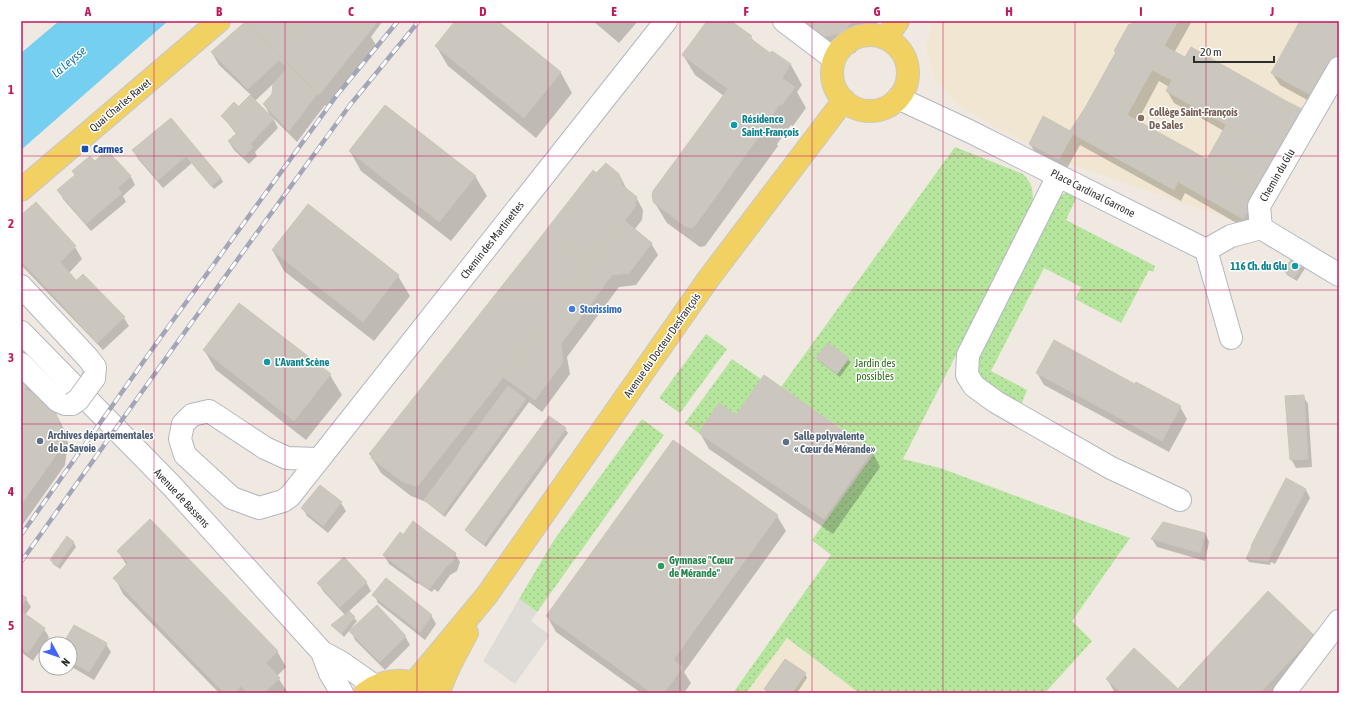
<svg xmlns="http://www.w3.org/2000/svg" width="1360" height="714" viewBox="0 0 1360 714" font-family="'Asap Condensed',sans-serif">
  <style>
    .education { fill: #f0e6d1 }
    .grass { fill: url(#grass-dots) }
    .plaza { fill: #dfdcd8 }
    .water { fill: #75cff0 }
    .shadow { fill: #0003; fill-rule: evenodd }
    .building { fill: #cbc7bf; stroke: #cbc5ba }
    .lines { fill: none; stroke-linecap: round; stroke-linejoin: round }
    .minor-casing { stroke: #b4b7c1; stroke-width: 24 }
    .major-casing { stroke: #c9c9c9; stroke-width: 24 }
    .minor { stroke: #fff; stroke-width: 22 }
    .major { stroke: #f2d163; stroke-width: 22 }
    .rail-casing { stroke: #a3a6b8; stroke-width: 4.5 }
    .rail { stroke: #fff; stroke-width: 3; stroke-dasharray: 9; stroke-linecap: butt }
    .minor-bridge-casing { stroke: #b4b7c1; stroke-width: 24; stroke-linecap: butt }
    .minor-bridge { stroke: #fff; stroke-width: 22 }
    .grid { fill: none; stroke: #c2185b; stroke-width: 1; stroke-opacity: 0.55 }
    .education-dot { fill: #8d6e63; stroke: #fff; stroke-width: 1.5 }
    .culture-dot { fill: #0f9aa8; stroke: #fff; stroke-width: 1.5 }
    .transit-dot { fill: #1a4fb4; stroke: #fff; stroke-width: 1.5 }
    .shop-dot { fill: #3f7fe0; stroke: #fff; stroke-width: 1.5 }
    .service-dot { fill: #5c6f8a; stroke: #fff; stroke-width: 1.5 }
    .leisure-dot { fill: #2e9e5b; stroke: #fff; stroke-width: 1.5 }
    .labels { text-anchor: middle; stroke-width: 3; stroke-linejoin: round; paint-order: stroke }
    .street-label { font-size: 11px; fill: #2e2e2e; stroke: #fff }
    .education-label { font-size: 11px; font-weight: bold; fill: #785e54; stroke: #fff; text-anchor: start }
    .culture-label { font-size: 11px; font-weight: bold; fill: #0d838f; stroke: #fff; text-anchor: start }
    .transit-label { font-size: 11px; font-weight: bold; fill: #164399; stroke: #fff; text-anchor: start }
    .shop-label { font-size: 11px; font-weight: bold; fill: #366cbe; stroke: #fff; text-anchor: start }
    .park-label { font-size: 11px; fill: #2c6e1b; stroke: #fff }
    .service-label { font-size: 11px; font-weight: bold; fill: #4e5e75; stroke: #fff; text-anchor: start }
    .leisure-label { font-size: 11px; font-weight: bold; fill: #27864d; stroke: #fff; text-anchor: start }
    .water-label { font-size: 12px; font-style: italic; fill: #0d6fa3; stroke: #fff }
    .neatline { fill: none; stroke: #c2185b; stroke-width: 1.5 }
    .grid-label { font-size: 13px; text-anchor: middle; font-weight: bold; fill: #c2185b }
  </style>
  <defs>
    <pattern id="grass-dots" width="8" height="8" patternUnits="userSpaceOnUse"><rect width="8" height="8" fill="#b6e59e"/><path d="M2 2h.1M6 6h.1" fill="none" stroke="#9dc588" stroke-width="1.8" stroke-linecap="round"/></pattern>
  </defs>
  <rect width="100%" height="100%" fill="#efe9e1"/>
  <path class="education" d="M933,21h406v32l-96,166 -8,2 -165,-57 -77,-38 -35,-21 -23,-27 -9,-31z
    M787,638l31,25 41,30h-113z"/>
  <path class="grass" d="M955,147l68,27c10,11 10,15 10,30l-130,255 37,9 190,70 -58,83 20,20 -47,52h-186l-72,-55 -41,55h-13l98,-138 -19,-15 63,-88 -94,-65z
    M1069,192l8,4 -11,24 89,46 -2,6 -4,-2 -28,53 -46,-24 6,-12 -37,-19 -53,103 36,19 -5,13 -36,-15h-4l-7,-29 84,-163z
    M706,334l21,15 -47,64 -21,-15z
    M732,359l29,20 -25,36 -17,-12 -20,30 -14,-10z
    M642,419l22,16 -127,177 -18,-13 35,-59z"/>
  <path class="plaza" d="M519,599l18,13 -6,9 19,14 -35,49 -32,-23z"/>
  <path class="water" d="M59,21h109l-147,129v-97z"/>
  <path class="shadow" d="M248,21l134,1 -11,15 5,8 -50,61 -1,-1 -28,37 -24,-24 5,10 -23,24 2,4 -8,8 -15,-14 -5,-8 8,-7 -15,-19 21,-5 -3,-5 11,-11 -32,-30 -7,-12 38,-29zM274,83l-1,12 -9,9 7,13 -16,-16z
    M456,21h40l65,52 11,20 -36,45 -88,-72 -12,-20z
    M593,21h45l-19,22z
    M708,21h21l22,16 3,5 17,12 1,-2 19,13 11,20 -5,7 9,16 -13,18 -2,-1 -14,19 1,2 -73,100 -5,1 -33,-24 -14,-23 71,-104 -29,-21 -12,-20z
    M804,21h75l-24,32 -26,5z
    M1134,21h58l-18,32 112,49 -2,62 -34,67 -65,-38 -4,8 -101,-56 -14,25 -29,-14 -7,-12 40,-11 15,-25 31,-55 -1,-2zM1159,81l10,6 -2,4 7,12 50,28 -15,28 1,3 -73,-40z
    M1301,21h38v56l-17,31 -42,-23 -8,-12z
    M171,119l50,59 2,4 -9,7 -22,-26 -29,25 -25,-29 -5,-9z
    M350,151l125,25 12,20 -36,45 -90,-70z
    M107,152l24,25 4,8 -12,11 3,6 -35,29 -28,-32 -4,-9z
    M596,174h23l8,16 9,7 7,13 -1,10 -8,10 17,13 7,12 -22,30 -17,2 -52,70 3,17 -28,38 -13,-10 -84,115 -19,-15 -15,-6 -30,-23 -9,-15z
    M36,204l39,43 7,12 -13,14 7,9 48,36 5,8 -26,24 -82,-85v-49z
    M308,206l90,70 12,20 -36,45 -90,-70 -11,-20z
    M1295,255l12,10 -10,16 -10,-6 -2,-4z
    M204,350l126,25 12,20 -36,45 -90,-70z
    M818,358l30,1 2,4 -10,14 -20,-15z
    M1037,373l99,13 44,21 7,12 -18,33 -125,-67z
    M21,375l11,15 -1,3 24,19 10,19 3,12 -3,22 -44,62z
    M1303,396l5,8 4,63 -16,1 -5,-9z
    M737,417l135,34 8,16 -47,67 -124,-85 -9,-16z
    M565,429l3,4 -82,114 -17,-13 -3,-4z
    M1306,490l4,8 -35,66 -4,-2 -1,3 -21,-3 -2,-3z
    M341,503l5,8 -18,22 -21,-17 -4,-8z
    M777,516l9,15 -102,141 7,11 -7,10h-43l-85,-61 -9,-16z
    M1205,533l4,9 -4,19 -48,-14 -5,-8z
    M67,538l7,5 2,4 -16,22 -7,-5 -2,-4z
    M118,551l159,100 9,16 -9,9 11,17h-69l-96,-99 -8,-16 12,-12z
    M455,554l5,8 -3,9 -7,4 -12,17 -4,-3 -2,3 -14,-9 -1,1 -28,-20 -5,-9z
    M366,582l5,9 -23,21 9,9 -13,16 -11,-12 12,-10 -22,-24 -4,-8z
    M21,595l5,4 5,8 -6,8 19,14 5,8 -16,24 -12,-9z
    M374,595l57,20 5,9 -11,16 -47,-37z
    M74,627l32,17 5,8 -17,28 -24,-14v-22h-6z
    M351,631l54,5 5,9 -25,25 -30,-30z
    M1314,635l8,16 -39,42h-168l-8,-14 70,11z
    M805,674l2,4 -10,15h-29l-3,-4z"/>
  <path class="building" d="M246,21l71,73 -28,37 -26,-27 9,-10 1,-10 14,-16 -8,-8 -31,29 -37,-37z
    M247,21h60l-33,28z
    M307,21h51l11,11 -50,63 -45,-46z
    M358,21h20l-9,11z
    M455,21h43l63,51 -37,46 -89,-72z
    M707,21h24l21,15 -2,2 20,15 2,-2 19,13 -9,14 13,9 -14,19 -2,-1 -13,19 1,1 -73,102 -3,1 -6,-2 -31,-23 -1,-2 -1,-6 1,-4 75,-102 -46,-34z
    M805,21h47l-9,12 -26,5z
    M1133,21h45l-14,25 21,11 6,-10 95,54 20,10 -26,44 -114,-64 6,-11 -20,-10 -25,45 134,74 -18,30 -65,-37 -4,8 -101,-56 -14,25 -30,-15 14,-28 27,15 15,-23 31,-56 -2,-1 15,-27 1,1z
    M1300,21h39v32l-25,44 -43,-24z
    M250,95l24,24 -24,25 3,3 -9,10 -16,-16 9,-8 -7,-8 12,-15 -3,-4z
    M234,102l8,8 -12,15 -9,-9z
    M385,105l91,71 -37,46 -90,-71z
    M171,118l25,30 -38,32 -26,-30z
    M1226,125l54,30 -19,34 -54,-30z
    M196,148l25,30 -10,8 -25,-30z
    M107,150l24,26 -13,12 4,5 -36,31 -29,-34 18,-15 -3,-4 18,-15 5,5z
    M606,163l13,11 3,11 15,12 -2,10 -42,56 -25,-19 -6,6 -15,-12 -2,3 -5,-3 53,-68 3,3z
    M36,202l40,44 -16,16 16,18 -19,19 -36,-38v-46z
    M308,204l91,71 -36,47 -91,-72z
    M625,221l27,22 -23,30 -17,2 -51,69 2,18 -28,38 -32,-23z
    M540,238l5,3 2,-3 15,12 6,-6 25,19 -176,224 -16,-6 -30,-23 1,-1 -3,-3z
    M1295,253l11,7 -12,18 -10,-7z
    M83,274l42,43 -28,26 -40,-44z
    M239,303l92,71 -37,47 -91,-71z
    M1054,340l77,42 4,2 1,-2 45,24 -19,35 -126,-68z
    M828,343l21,15 -12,16 -21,-16z
    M21,374l7,6 -3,10 -4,-1z
    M764,375l108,76 -48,68 -125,-86 20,-30 17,12z
    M508,386l18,13 -83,115 -19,-14z
    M21,389l15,4 19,18 6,19 -3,22 -37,53z
    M1304,395l4,64 -18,1 -5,-64z
    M549,416l17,12 -82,116 -19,-14z
    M673,440l105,75 -105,145 10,7 -19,26h-12l-106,-77z
    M1286,478l20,11 -36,67 -19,-10z
    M320,485l22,17 -19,24 -22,-18z
    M150,519l128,132 -12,12 14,15 -16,15h-17l-6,-7 -7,7h-10l-111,-115 15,-15 -11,-12z
    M413,521l13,10 -10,14 -13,-10z
    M1163,522l42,11 -5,20 -49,-14z
    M426,531l30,22 -4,9 -6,5 -13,17 -17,-12 -4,5 -29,-22 17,-23 16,13z
    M67,536l7,6 -16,24 -8,-6z
    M1252,546l18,10 -2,5 -22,-2z
    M344,557l23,25 -27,25 -23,-24z
    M416,572l17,12 -4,5 -17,-12z
    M386,578l46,37 -12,17 -48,-37z
    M1268,591l46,44 -54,58h-86z
    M21,594l6,4 -6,8z
    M377,605l29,31 -26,26 -31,-31z
    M21,611l24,17 -17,25 -7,-5z
    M349,611l6,6 -14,17 -10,-9z
    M74,625l33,18 -18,29 -19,-11v-17h-7z
    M1134,648l40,37 -8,8h-45l-15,-14z
    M785,659l21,14 -14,20h-21l-7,-4z
    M1174,685l4,4 -4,4h-8z"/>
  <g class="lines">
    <defs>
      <path id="minor" d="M784,21l50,38
        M1339,68l-80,138 2,22 78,47
        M898,98l71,33 237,119 25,88
        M1058,176l-90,179 -1,20 7,11 22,16 115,66 69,32
        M1206,250l25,-14 30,-8
        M21,286l67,72 7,9 -1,11
        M21,332l151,154 150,166 8,21 12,20
        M21,364l37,37 7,3h7
        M318,459l-31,-1 -22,-10 -56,-37 -17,4 -9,9 -3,15 5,16 47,43 27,10 24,-7 7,-5 376,-475
        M322,652l20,11 33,23
        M1284,693l55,-72"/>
      <path id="major" d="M832 73a38 38 0 1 1 76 0a38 38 0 1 1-76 0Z
        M886,38l12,-17
        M21,190l198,-169
        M414,683l73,-88 222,-317 135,-178
        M365,693c20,-15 40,-16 62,-4
        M438,693l11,-26 18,-34"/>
    </defs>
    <use href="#minor" class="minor-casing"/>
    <use href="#major" class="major-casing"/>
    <use href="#minor" class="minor"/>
    <use href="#major" class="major"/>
    <defs>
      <path id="rail" d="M21,535l137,-194 179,-246 61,-74
        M21,562l150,-211 179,-246 69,-84"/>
    </defs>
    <use href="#rail" class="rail-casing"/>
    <use href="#rail" class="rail"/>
    <defs>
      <path id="minor-bridge" d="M72,404l6,-4 16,-22"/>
    </defs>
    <use href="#minor-bridge" class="minor-bridge-casing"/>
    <use href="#minor-bridge" class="minor-bridge"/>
  </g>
  <path class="grid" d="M154,21v672M285,21v672M417,21v672M548,21v672M680,21v672M812,21v672M943,21v672M1075,21v672M1206,21v672M21,156h1318M21,290h1318M21,424h1318M21,558h1318"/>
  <circle class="education-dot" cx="1141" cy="118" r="4"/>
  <g class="culture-dot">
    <circle cx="734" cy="125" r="4"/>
    <circle cx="1295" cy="266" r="4"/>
    <circle cx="267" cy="362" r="4"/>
  </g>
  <rect class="transit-dot" x="81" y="145" width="8" height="8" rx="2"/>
  <circle class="shop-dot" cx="572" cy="309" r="4"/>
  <g class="service-dot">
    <circle cx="40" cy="441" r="4"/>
    <circle cx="786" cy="442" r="4"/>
  </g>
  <circle class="leisure-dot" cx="661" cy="566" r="4"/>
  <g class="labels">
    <g class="street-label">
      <text transform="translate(120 105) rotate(-40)" y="4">Quai Charles Ravet</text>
      <text transform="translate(1277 175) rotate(-60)" y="4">Chemin du Glu</text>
      <text transform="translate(1093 193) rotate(27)" y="4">Place Cardinal Garrone</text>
      <text transform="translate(492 240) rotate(-52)" y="4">Chemin des Martinettes</text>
      <text transform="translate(662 345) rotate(-55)" y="4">Avenue du Docteur Desfrançois</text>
      <text transform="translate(182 498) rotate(47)" y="4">Avenue de Bassens</text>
    </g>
    <g class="education-label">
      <text x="1149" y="116">Collège Saint-François<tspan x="1149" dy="13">De Sales</tspan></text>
    </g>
    <g class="culture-label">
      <text x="742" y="123">Résidence<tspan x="742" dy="13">Saint-François</tspan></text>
      <text x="1287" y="270" text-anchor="end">116 Ch. du Glu</text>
      <text x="275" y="366">L'Avant Scène</text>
    </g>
    <g class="transit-label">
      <text x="93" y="153">Carmes</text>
    </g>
    <g class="shop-label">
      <text x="580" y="313">Storissimo</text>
    </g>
    <g class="park-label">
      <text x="875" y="367">Jardin des<tspan x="875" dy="13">possibles</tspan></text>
    </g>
    <g class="service-label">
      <text x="48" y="439">Archives départementales<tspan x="48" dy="13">de la Savoie</tspan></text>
      <text x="794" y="440">Salle polyvalente<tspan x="794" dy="13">« Cœur de Mérande»</tspan></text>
    </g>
    <g class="leisure-label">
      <text x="669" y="564">Gymnase "Cœur<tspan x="669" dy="13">de Mérande"</tspan></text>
    </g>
    <g class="water-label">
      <text transform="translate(69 62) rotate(-40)" y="4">La Leysse</text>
    </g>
  </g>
  <rect width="1360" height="714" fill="none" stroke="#ffffff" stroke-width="44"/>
  <g transform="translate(58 656) rotate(130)"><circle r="19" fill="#ffffff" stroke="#ababab"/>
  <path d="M0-3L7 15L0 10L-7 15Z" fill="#4264fb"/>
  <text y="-6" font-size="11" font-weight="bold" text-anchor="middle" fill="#2e2e2e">N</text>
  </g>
  <path d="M1194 56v6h80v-6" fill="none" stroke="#2e2e2e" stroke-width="2"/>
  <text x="1200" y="56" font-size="12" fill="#2e2e2e" stroke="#ffffff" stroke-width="3" paint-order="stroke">20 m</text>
  <rect x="22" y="22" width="1316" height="670" class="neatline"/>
  <g class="grid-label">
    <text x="88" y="16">A</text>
    <text x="219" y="16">B</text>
    <text x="351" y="16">C</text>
    <text x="483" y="16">D</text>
    <text x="614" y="16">E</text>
    <text x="746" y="16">F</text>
    <text x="877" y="16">G</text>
    <text x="1009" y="16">H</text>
    <text x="1141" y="16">I</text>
    <text x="1272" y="16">J</text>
    <text x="11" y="94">1</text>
    <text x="11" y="228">2</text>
    <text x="11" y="362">3</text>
    <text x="11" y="496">4</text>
    <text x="11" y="630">5</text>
  </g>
</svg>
